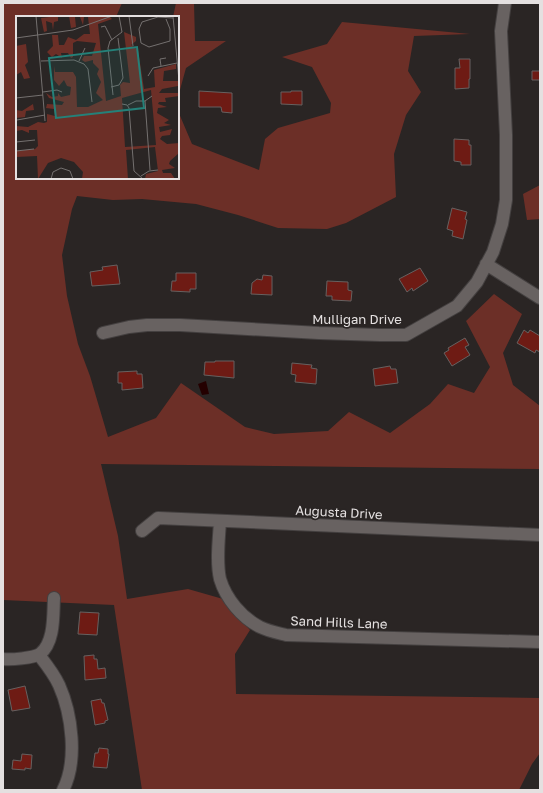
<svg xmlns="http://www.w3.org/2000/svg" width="543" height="793" viewBox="0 0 543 793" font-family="'Golos Text',sans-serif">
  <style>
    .green { fill: #6c2f27 }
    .water { fill: #240000 }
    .building { fill: #6e1b14; stroke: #666160 }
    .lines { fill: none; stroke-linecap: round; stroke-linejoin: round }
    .minor-casing { stroke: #444040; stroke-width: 14 }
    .minor { stroke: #686261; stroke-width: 12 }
    .labels { text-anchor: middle; stroke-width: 3.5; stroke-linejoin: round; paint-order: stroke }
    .street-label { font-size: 13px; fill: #e4e0e0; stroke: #2a2524 }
    .inset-road { fill: none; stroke: #74706f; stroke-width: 1 }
    .view { fill: #248179; fill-opacity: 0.15; stroke: #248179; stroke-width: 2 }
    .inset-edge { fill: none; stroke: #e4e0e0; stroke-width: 2 }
  </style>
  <rect width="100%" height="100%" fill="#2a2524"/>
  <path class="green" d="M3,3h119l-6,14h-99v161h161v-67l14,33 67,26 6,-31 13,-11 52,-15 1,-10 -19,-36 -30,-10 45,-13 15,-22 128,12 -56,2 -6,35 13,21 -15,23 -12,39 2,43 -50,26 -19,6 -49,-1 -40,-13 -42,-11 -54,-5 -29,1 -36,-4 -5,13 -10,46 5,41 11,48 12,32 18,61 48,-19 25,-35 64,44 29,7 54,-3 21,-19 41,21 40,-29 18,-20 26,9 16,-26 -24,-46 28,-27 28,20 -19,39 10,32 27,21v63l-439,-5 17,72 9,63 61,-10 35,10 27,31 -15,24 1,40 304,4v55l-8,11 -13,26h-377l-28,-185 -111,-5z
    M176,3h18l1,38h31l-40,27 -8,29v-80h-5z
    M540,185v34l-13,1 -4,-26z"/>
  <path class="water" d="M206,381l3,13 -7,1 -4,-11z"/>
  <path class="building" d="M459,59h11v20h-1v9l-14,1v-21h5z
    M532,71h8v9h-8z
    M199,91l33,2v20l-10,-1 -1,-5h-22z
    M291,91h11v14l-21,-1v-12h10z
    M454,139l15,1v5h2v20h-10v-3l-7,-1z
    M452,208l15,4 -2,7 2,1 -4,19 -11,-3 1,-5 -6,-2z
    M117,265l3,19 -28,2 -2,-14 13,-2 -1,-3z
    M420,268l8,13 -15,10 -1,-3 -5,4 -8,-13z
    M176,273h20v16h-6v3l-19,-1 1,-10h4z
    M263,275l9,1v19l-21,-1 1,-11 5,-4 5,1z
    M327,281l21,1v8l4,1 -1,10 -19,-1v-4h-6z
    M524,330l4,3 2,-3 10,6v16l-4,-2 -1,3 -18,-10z
    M465,338l4,7 -4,2 5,8 -18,11 -8,-13 5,-3 -1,-2z
    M215,361h19v17l-30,-3 1,-13h10z
    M292,363l20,2 -1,3 6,1 -1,15 -21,-2 1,-7 -5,-1z
    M390,366l1,3h5l2,14 -23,3 -2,-17z
    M137,371v3h5l1,14 -21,2v-7h-4v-11z
    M80,612l19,1 -2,22 -19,-1z
    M94,655v4h3l1,10 7,-1 1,10 -21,2 -1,-24z
    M25,686l5,22 -18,3 -4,-21z
    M101,699l1,4h2l4,17 -3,1v2l-10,2 -4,-24z
    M99,748l9,1v5h1l-2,14 -14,-1 2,-14h3z
    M22,754l10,1 -1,14 -6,-1v2l-13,-1 1,-9 8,1z"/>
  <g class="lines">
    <defs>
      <path id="minor" d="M486,264l54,34
        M103,333l26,-6 18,-2h33l139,8 61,2h26l51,-29 20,-24 16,-30 9,-28 4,-24v-65l-5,-104 4,-28
        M220,521c-1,18 -4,40 0,58 6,20 22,39 40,48 8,4 18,6 26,8l254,7
        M142,531l16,-13 382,17
        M39,655c7,9 15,19 20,30 13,29 19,76 4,105
        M3,659c8,1 30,-1 37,-5 15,-12 13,-39 14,-56"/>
    </defs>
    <use href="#minor" class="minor-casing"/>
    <use href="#minor" class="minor"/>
  </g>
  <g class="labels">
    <g class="street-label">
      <text x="357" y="324">Mulligan Drive</text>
      <text transform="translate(339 512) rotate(3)" y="5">Augusta Drive</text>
      <text transform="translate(339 622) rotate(2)" y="5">Sand Hills Lane</text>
    </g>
  </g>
  <g transform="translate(16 16)">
    <rect width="163" height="163" fill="#2a2524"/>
    <path d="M42,0v5l-4,1 -1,8 -1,-7 -6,-2 1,10 -3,1 -3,-14zM53,0h40l3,3 -14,5 8,77 15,-5 -1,-11 3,-3 7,1 -6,-51 12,5v4l-5,4 7,5 6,39 11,-2 -1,-17 22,-6v5l-12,2 -1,10h15v5l-16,3 -3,4h20v3l-14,2 1,4h-7l-1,2 9,3 -9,1 -1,5 12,7 -5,3 7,2 -12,2 1,5 12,-3 -2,6 -8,1 -2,3 7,5 12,-1v10l-9,8 -1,3 6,4 -13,2 1,3h8l4,6h-30l1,-5 12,-3 -3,-24 -29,3 2,29h-46l1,-7 -9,-10 -13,-4 -13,5 -10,16 -1,-23 -21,1v-6l19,-2 3,-3 -1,-16h-8v3l-7,-3 -6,1v-5l12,1 10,-5 6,1 3,-1v-8l8,2 -1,-7 -8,-1 1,-4 15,1 2,-3 -15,-4 -3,-5 6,4 6,-1v-3l3,4 9,-2 1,-8 -4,-1 -3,-6 -5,6 -5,-6v-14l1,6h18l3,5 1,30h11l15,-7 -7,-7 5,-11 -4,-8 2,-5 -6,-6v-3l-8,2 -3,-2 2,-4h8l4,-13 -19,-2 -4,2v14l-2,1 -3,-5h-7l1,5 -6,-4 -4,3 -5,-5 6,-6 -1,-11h6l1,10h5l4,-8 8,3 8,-6h6l-2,-17h-4l-1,8 -3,-8h-5l1,10 -5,1zM135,74l5,55 -31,2 -3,-49zM10,28l2,18 -3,3 5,13 -6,1 -3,-7 -5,3v-29zM17,88l1,6 -8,1 -1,6 -9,1v-8l6,1z" fill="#6c2f27" fill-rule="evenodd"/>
    <path class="inset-road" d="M20,0l9,105M113,0l4,30M157,0l6,65M150,3l4,10v12l-21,6 -8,-4 -2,-14 3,-7 16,-5 15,1M85,11l4,-1 7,14M0,22l57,-8 39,-14M25,45l33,-1 10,4 4,5 4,33M63,45l6,-13M145,50l-1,-7 6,-1M132,60l5,-8 24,-5M95,71l8,-2 4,-7 -5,-40M27,76l14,-2 5,2M97,79l-5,-47 2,-7 12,-9 -3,-16M0,82l27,-3M106,88l5,1 2,3 5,63 9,8M112,89l8,-4h9M1,104l28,-5M0,126l19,-2M0,135l18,-2M134,154l-5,-69 7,-5M125,160l8,-5 9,-1M35,163l2,-7 8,-4 9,3 3,8"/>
    <path class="view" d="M121,31l7,61 -88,10 -7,-60z"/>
    <rect width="163" height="163" class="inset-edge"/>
  </g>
  <rect width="543" height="793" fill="none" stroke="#e4e0e0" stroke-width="8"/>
</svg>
